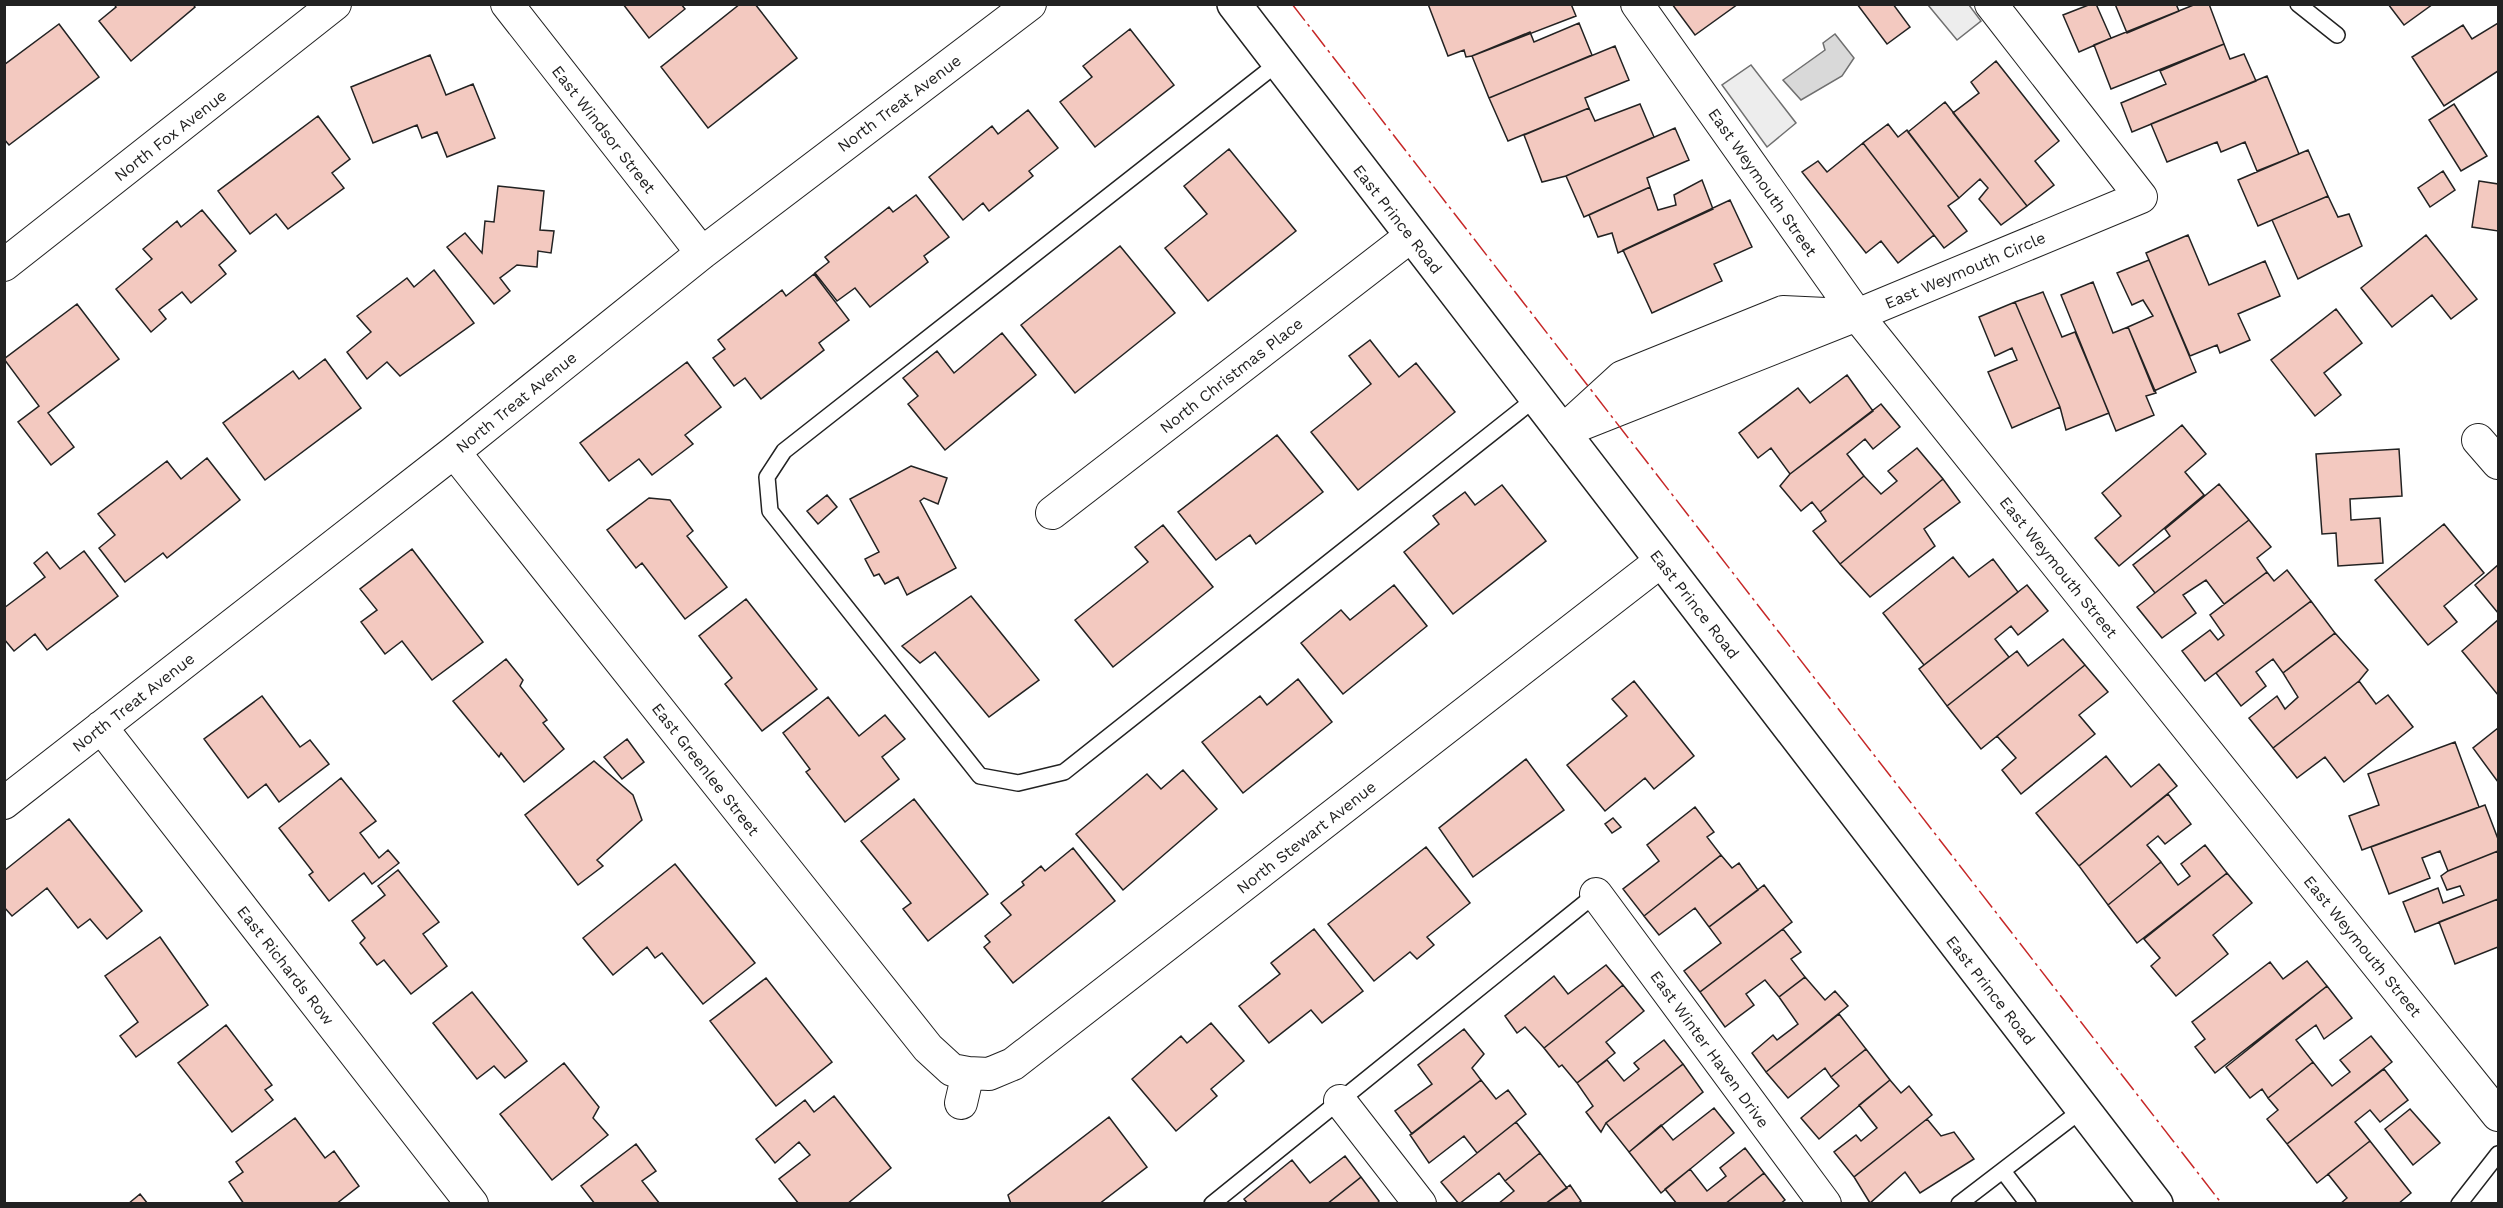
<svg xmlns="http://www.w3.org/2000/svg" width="2503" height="1208" viewBox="0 0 2503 1208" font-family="'Work Sans',sans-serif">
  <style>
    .parking { fill: #ededed; stroke: #6f6f6f; stroke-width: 1.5 }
    .water { fill: #d9d9d9; stroke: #6f6f6f; stroke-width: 1.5 }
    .building { fill: #f3c9c0; stroke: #222; stroke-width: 1.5 }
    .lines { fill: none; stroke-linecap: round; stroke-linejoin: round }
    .service-casing { stroke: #222; stroke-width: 18 }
    .minor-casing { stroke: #222; stroke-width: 34 }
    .secondary-casing { stroke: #222; stroke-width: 36 }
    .service { stroke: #fff; stroke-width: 15 }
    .minor { stroke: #fff; stroke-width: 32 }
    .secondary { stroke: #fff; stroke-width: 33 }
    .power { stroke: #c62828; stroke-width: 1.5; stroke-dasharray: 21 4.5 3 4.5; stroke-linecap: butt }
    .labels { text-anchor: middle; stroke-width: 4.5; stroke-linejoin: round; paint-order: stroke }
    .street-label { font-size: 16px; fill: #222; stroke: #fff }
  </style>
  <rect width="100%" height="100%" fill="#fff"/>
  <path class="parking" d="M1928,5h41l12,16 -24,19z
    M1751,65l45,58 -29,24 -45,-62z"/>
  <path class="water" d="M1835,34l19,24 -12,18 -41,24 -18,-20 42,-30 -2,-7z"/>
  <path class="building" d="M114,4h79l2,3 -64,54 -32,-40 17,-14z
    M623,4h58l4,5 -36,29z
    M740,4h15l42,54 -89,70 -47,-61z
    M1428,4h143l5,12 -104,40 -6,1 -2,-7 -16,6z
    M1672,4h66l-43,31z
    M1857,4h36l17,23 -23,17z
    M2091,4h5l15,34 -32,14 -16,-37z
    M2115,4h61l3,7 -52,22z
    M2196,4h13l15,40 -113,45 -17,-44z
    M2388,4h45l-29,21z
    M1579,23l13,32 -103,43 -17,-42 58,-24 4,10z
    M2498,23v48l-54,35 -32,-49 51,-32 9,14z
    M59,24l40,53 -90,68 -5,-6v-74z
    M1130,29l44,56 -79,62 -35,-45 32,-25 -9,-11z
    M2224,44l6,15 14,-5 12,27 -124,51 -11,-29 45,-19 -6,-13z
    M1615,46l14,34 -44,18 4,10 -81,33 -19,-43z
    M430,55l16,40 27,-11 22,54 -48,19 -10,-25 -15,6 -5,-13 -44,18 -22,-56z
    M1996,61l63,80 -24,20 19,24 -27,21 -74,-93 26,-20 -8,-11z
    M2267,76l32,78 -42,17 -12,-29 -24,10 -4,-10 -50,20 -16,-38z
    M1945,102l82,104 -26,19 -22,-26 9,-11 -8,-9 -21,19 -51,-66z
    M1640,104l14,33 -88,39 -24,6 -18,-47 65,-27 6,13z
    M2454,104l33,52 -26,15 -32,-51z
    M1028,110l30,38 -29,23 4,5 -44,35 -6,-8 -20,17 -34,-43 63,-51 6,8z
    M318,116l32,43 -18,14 12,15 -56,41 -12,-15 -26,20 -32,-43z
    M1888,124l10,13 9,-7 52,68 -11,8 19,25 -23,17 -81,-105z
    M1675,128l14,32 -42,18 3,9 -66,30 -18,-41z
    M1863,143l71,92 -36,28 -17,-22 -15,12 -64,-81 16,-11 9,11z
    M1229,149l67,82 -88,70 -43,-53 42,-34 -23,-28z
    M2308,150l20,46 -70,30 -20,-46z
    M2443,171l12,19 -25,17 -12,-19z
    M1702,180l11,29 -95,44 -6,-20 -14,4 -9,-22 61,-28 8,23 18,-5 -2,-10z
    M2479,181l19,3v47l-26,-4z
    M498,186l46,5 -4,39 14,1 -3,22 -13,-2 -1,16 -20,-2 -17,13 10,13 -16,13 -47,-57 18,-14 17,20 3,-32 9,1z
    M916,195l33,42 -25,19 4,6 -58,45 -15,-19 -18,13 -22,-28 14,-11 -4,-5 64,-50 4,5z
    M2328,196l10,21 11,-3 13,32 -64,33 -26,-59z
    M1730,200l22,47 -38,17 8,17 -70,32 -29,-63z
    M202,210l34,41 -17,14 7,9 -35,29 -9,-11 -23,18 7,9 -15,13 -35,-43 36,-30 -9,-10 34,-28 4,6z
    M2188,235l21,50 56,-24 15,35 -42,18 12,26 -30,13 -3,-8 -27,11 -44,-103z
    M2426,235l51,64 -26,20 -19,-24 -40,32 -31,-39z
    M1120,246l55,67 -100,80 -54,-68z
    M2149,260l47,112 -42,19 -26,-64 25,-11 -10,-16 -11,5 -15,-32z
    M434,270l40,53 -74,53 -13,-14 -20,17 -20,-27 24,-20 -14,-16 50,-38 7,9z
    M814,274l35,46 -30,23 5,7 -63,49 -16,-21 -11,8 -21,-28 12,-9 -7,-9 64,-50 4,6z
    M2093,282l20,51 15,-6 28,66 -10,3 8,19 -38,16 -55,-136z
    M2043,292l19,45 13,-5 34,81 -43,17 -6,-23 -45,-105z
    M2015,302l45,105 -48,21 -24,-56 29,-12 -5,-12 -17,8 -16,-39z
    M77,304l42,55 -71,54 26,34 -23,18 -33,-43 21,-16 -35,-47z
    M2336,309l26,34 -38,30 17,22 -26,21 -44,-56z
    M1002,333l34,42 -91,75 -37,-46 10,-8 -15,-18 34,-27 17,22z
    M1370,340l29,37 17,-14 39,49 -97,78 -47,-58 60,-48 -22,-28z
    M325,359l36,49 -96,72 -42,-57 70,-52 6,8z
    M687,362l34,45 -36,28 8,9 -41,31 -13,-16 -30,22 -29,-38z
    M1847,375l26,36 -83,63 -19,-26 -13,10 -19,-25 59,-45 12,15z
    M1881,404l19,23 -27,22 -8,-10 -18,15 17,22 -44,36 -8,-10 -11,9 -21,-25 10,-12z
    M2182,425l24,29 -21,18 19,23 -85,71 -24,-28 26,-22 -19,-23z
    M1277,435l46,57 -67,52 -6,-9 -34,25 -38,-48z
    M1917,448l26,31 -103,85 -27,-33 13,-10 -6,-9 44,-36 17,18 16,-13 -9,-10z
    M2399,449l3,47 -52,3 1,21 29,-2 3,45 -45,3 -2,-33 -14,1 -6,-80z
    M207,458l33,42 -73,58 -4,-5 -38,29 -26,-34 16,-13 -17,-21 69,-53 14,18z
    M911,466l36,12 -9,26 -14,-6 -4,3 36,67 -49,27 -9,-18 -13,7 -6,-10 -5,2 -9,-17 14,-7 -29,-53z
    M1943,479l17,23 -36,27 11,17 -65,51 -30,-33z
    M2219,484l30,36 -94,73 -22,-28 37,-29 -5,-7z
    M1502,485l44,56 -93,73 -49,-62 35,-28 -6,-8 32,-24 10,13z
    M827,495l10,12 -19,17 -11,-13z
    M649,498l21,2 23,31 -6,5 40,51 -42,32 -43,-56 -6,5 -29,-38z
    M2249,520l22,27 -14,11 10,14 -43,32 -18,-24 -23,15 13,18 -34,25 -25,-31z
    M2444,524l40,49 -40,33 13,16 -29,23 -53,-65z
    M1163,525l50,62 -100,80 -38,-47 73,-58 -13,-15z
    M412,549l71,93 -51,38 -30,-39 -17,13 -24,-32 16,-12 -17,-21z
    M84,551l34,45 -71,54 -12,-16 -21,17 -10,-12v-31l41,-31 -11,-14 13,-11 13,17z
    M1953,557l16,20 24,-18 25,33 -94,73 -41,-52z
    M2498,565v48l-23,-28z
    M2287,570l24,31 -106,80 -23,-30 28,-21 8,10 6,-5 -14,-20 57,-43 7,9z
    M1394,585l33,41 -84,68 -42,-51 40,-33 9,10z
    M2027,585l21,26 -30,24 -7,-9 -16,13 14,18 -62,49 -28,-37z
    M971,596l68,84 -50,37 -54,-65 -15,11 -18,-17z
    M746,599l71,90 -55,42 -37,-47 7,-6 -33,-42z
    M2311,601l24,32 -52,40 -10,-14 -17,13 10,14 -25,20 -25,-33z
    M2498,620v75l-36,-44z
    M2335,633l33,37 -9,11 -86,67 -24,-30 28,-22 8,13 13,-12 -15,-24z
    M2063,639l22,26 -104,84 -34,-43 70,-55 11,15z
    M506,659l17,21 -3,6 27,34 -4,3 21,26 -40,33 -23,-29 -2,4 -46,-56z
    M2085,665l23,27 -29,23 16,19 -74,60 -19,-24 14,-12 -19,-22z
    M1298,679l34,43 -89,71 -41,-51 58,-46 7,9z
    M1634,681l60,75 -40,33 -9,-11 -40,33 -38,-46 60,-49 -15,-17z
    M2359,681l17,23 12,-9 25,32 -69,55 -19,-25 -28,21 -24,-30z
    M262,696l38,51 10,-7 19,24 -50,38 -13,-18 -18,14 -44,-59z
    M828,697l31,39 26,-21 20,24 -23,18 17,22 -54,43 -39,-50 4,-3 -27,-36z
    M2498,728v54l-25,-34z
    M627,739l17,23 -22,17 -18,-22z
    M2455,742l24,65 -117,43 -13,-34 30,-11 -11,-31z
    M2106,756l25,31 28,-23 18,22 -98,80 -43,-53z
    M1526,759l38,51 -91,67 -34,-49z
    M594,761l39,34 9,25 -45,40 6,6 -25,19 -53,-70z
    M1183,770l34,39 -94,81 -47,-56 71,-60 14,15z
    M341,778l35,43 -16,12 19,25 9,-8 11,13 -27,21 -8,-11 -35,28 -20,-26 4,-3 -34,-44z
    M2168,794l23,30 -26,20 -7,-8 -11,9 14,17 -53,43 -29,-39z
    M914,799l74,95 -60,47 -25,-32 8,-6 -50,-62z
    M2485,805l13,34v12l-50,20 -8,-20 -18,7 8,20 -41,16 -18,-47z
    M1695,807l19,25 -7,5 14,18 -77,61 -21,-27 36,-28 -12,-16z
    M1613,818l8,9 -9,6 -7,-9z
    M69,819l73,92 -35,28 -17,-20 -12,9 -31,-40 -35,28 -8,-9v-36z
    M2205,845l22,28 -90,70 -29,-38 53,-43 17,23 12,-9 -9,-12z
    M1426,847l44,56 -43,34 7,8 -17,14 -7,-7 -36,29 -46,-57z
    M1073,848l42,53 -102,82 -29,-36 6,-5 -5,-6 26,-21 -10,-12 23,-18 -2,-3 19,-16 4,5z
    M2498,851v48l-83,33 -12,-30 35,-14 5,15 21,-8 -4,-9 -13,4 -6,-14 7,-5z
    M1721,855l11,13 7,-5 19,27 -49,37 -14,-19 -36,27 -15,-19z
    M675,864l80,99 -52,41 -41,-51 -7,5 -8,-11 -34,28 -30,-37z
    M398,870l41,52 -16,12 24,32 -36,28 -27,-34 -7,5 -17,-22 5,-5 -13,-17 33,-26 -7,-9z
    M2227,873l25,30 -39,32 15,19 -52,42 -25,-30 9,-8 -16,-19z
    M1764,885l28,37 -92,70 -16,-21 37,-28 -12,-16z
    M2498,899v48l-43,17 -16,-42z
    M1314,929l49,62 -41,32 -11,-13 -42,33 -30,-37 41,-32 -9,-11z
    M1783,929l18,23 -10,7 14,18 -26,20 -14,-17 -19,14 8,11 -29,22 -25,-35z
    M160,937l48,68 -72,52 -16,-21 18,-14 -33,-46z
    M2307,961l20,25 -112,87 -20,-26 10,-8 -13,-17 78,-60 13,17z
    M1606,965l17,20 -79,63 -19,-21 -8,6 -12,-17 49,-40 14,18z
    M1805,977l20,23 10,-9 13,15 -82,66 -14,-19 21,-18 4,5 21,-16 -19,-27z
    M766,978l66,84 -56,44 -66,-85z
    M1623,985l21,26 -38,31 9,11 -38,30 -15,-18 -3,2 -15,-19z
    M2327,986l25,32 -28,21 -8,-14 -20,15 17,22 -45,36 -6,-9 -12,9 -24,-31z
    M472,992l55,69 -22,17 -11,-12 -17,13 -44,-56z
    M1839,1014l27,35 -35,28 -6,-9 -37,30 -22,-26z
    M1211,1023l33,38 -33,28 6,7 -41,35 -44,-52 49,-43 6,7z
    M226,1025l46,60 -7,5 8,10 -41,32 -54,-69z
    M1464,1029l20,25 -12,14 9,12 -69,54 -17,-23 37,-27 -14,-19z
    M2371,1036l21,26 -105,82 -20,-25 11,-9 -10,-12 45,-36 19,24 18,-14 -10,-12z
    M1664,1040l19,24 -77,59 -5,9 -15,-20 7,-6 -16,-23 30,-23 17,21 15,-12 -5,-6z
    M1866,1049l24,31 -71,59 -18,-21 38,-32 -8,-9z
    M564,1063l35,44 -6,11 15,17 -56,45 -52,-66z
    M1683,1064l20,28 -74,60 -23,-29z
    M2384,1069l24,31 -28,22 -10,-12 -15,12 15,19 -53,42 -30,-39z
    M1481,1080l15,19 12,-9 18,24 -49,39 -13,-17 -35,27 -19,-28z
    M1890,1080l11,13 8,-7 23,29 -78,62 -20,-25 22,-17 5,6 16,-13 -18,-23z
    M834,1096l57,72 -44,36h-48l-20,-25 31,-24 -11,-13 -24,21 -19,-24 49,-39 9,12z
    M1714,1108l20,25 -73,60 -32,-41 32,-27 12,15z
    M2410,1109l30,34 -27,22 -28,-36z
    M1109,1117l38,50 -48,37h-88l-3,-9z
    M295,1118l30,40 9,-7 25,35 -23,18h-92l-15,-22 14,-10 -7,-10z
    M1927,1119l14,17 13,-4 20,27 -54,34 -15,-21 -35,31 -16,-26z
    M1516,1122l24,31 -35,28 -6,-8 -40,31 -18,-22z
    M2370,1141l41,52 -13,11h-58l7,-6 -19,-24z
    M636,1144l20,27 -14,10 18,23h-65l-14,-18z
    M1745,1148l19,25 -39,31h-48l-12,-15 25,-20 17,22 19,-15 -6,-8z
    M1540,1153l27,35 -22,16h-47l16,-13 -9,-10z
    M1345,1156l16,21 -34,27h-79l-4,-5 48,-39 18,23z
    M1764,1173l21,27 -5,4h-55z
    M1361,1177l18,24 -2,3h-50z
    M1570,1185l11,16 -4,3h-32z
    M140,1194l8,10h-20z"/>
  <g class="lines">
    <defs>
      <path id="service" d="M2298,4l39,31
        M1278,63l-494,388 -17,26 3,34 210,265 38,7 46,-11 472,-374
        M2003,1171l25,33
        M1212,1204l384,-310
        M1959,1204l124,-95
        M2459,1204l39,-50"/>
      <path id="minor" d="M507,4l195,249
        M1637,4l220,311 641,800
        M4,265l331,-261
        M1576,419l46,-42 161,-65 64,3
        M1562,432l295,-117 284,-118 -150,-193
        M2478,440l20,23
        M454,452l474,596 24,22 16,3
        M1052,513l359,-277
        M101,727l371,477
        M4,803l450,-351 248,-199 328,-249
        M1596,894l229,310
        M1340,1101l80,103
        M961,1103l7,-30 21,1 24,-10 648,-503"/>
      <path id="secondary" d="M1234,4l922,1200"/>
    </defs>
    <use href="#service" class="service-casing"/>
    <use href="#minor" class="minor-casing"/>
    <use href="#secondary" class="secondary-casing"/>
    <use href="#service" class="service"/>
    <use href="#minor" class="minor"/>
    <use href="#secondary" class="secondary"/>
    <path class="power" d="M1292,4l930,1200"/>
  </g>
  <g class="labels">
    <g class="street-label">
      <text transform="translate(899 103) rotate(-37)" y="6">North Treat Avenue</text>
      <text transform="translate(604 129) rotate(52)" y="6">East Windsor Street</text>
      <text transform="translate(170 135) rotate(-38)" y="6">North Fox Avenue</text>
      <text transform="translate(1763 182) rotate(55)" y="6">East Weymouth Street</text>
      <text transform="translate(1398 219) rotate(52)" y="6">East Prince Road</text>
      <text transform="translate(1965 270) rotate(-23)" y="6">East Weymouth Circle</text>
      <text transform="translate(1231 375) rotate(-38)" y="6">North Christmas Place</text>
      <text transform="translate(516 402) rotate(-39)" y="6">North Treat Avenue</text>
      <text transform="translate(2059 567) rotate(51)" y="6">East Weymouth Street</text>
      <text transform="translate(1695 604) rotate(52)" y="6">East Prince Road</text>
      <text transform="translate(133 702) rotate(-38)" y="6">North Treat Avenue</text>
      <text transform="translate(706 769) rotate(52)" y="6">East Greenlee Street</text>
      <text transform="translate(1306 837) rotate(-38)" y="6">North Stewart Avenue</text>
      <text transform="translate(2363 946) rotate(51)" y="6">East Weymouth Street</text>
      <text transform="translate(286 965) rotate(52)" y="6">East Richards Row</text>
      <text transform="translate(1991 990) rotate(52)" y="6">East Prince Road</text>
      <text transform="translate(1710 1049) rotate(54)" y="6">East Winter Haven Drive</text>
    </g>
  </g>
  <rect width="2503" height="1208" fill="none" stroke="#222222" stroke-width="12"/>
</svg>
